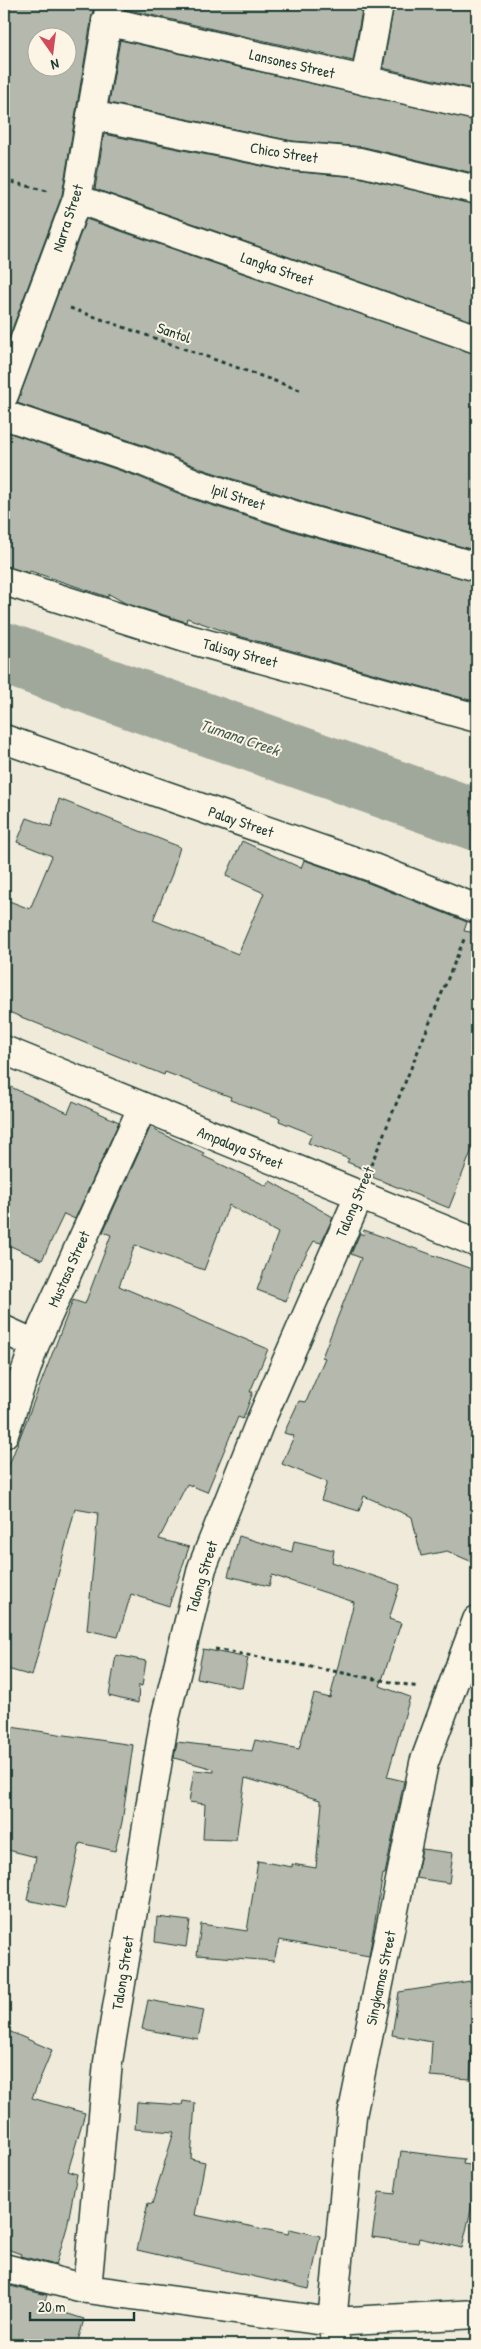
<svg xmlns="http://www.w3.org/2000/svg" width="481" height="2349" viewBox="0 0 481 2349" font-family="'Patrick Hand',sans-serif">
  <style>
    .lines { fill: none; stroke-linecap: round; stroke-linejoin: round }
    .river { stroke: #9fa89a; stroke-width: 62 }
    .building { fill: #b5b9ad; stroke: #1f3d34; fill-rule: evenodd }
    .minor-casing { stroke: #1f3d34; stroke-width: 31 }
    .path { stroke: #1f3d34; stroke-width: 3; stroke-dasharray: 4 4; stroke-linecap: butt }
    .minor { stroke: #fcf5e5; stroke-width: 28 }
    .labels { text-anchor: middle; stroke-width: 4; stroke-linejoin: round; paint-order: stroke }
    .street-label { font-size: 15px; fill: #1f3d34; stroke: #fcf5e5 }
    .water-label { font-size: 16px; font-style: italic; fill: #455d53; stroke: #fcf5e5 }
  </style>
  <rect width="100%" height="100%" fill="#efeada"/>
  <filter id="ink" filterUnits="userSpaceOnUse"><feTurbulence type="fractalNoise" baseFrequency=".02" numOctaves="2"/><feDisplacementMap in="SourceGraphic" scale="10" xChannelSelector="R" yChannelSelector="G"/><feConvolveMatrix kernelMatrix="1 2 1 2 8 2 1 2 1" color-interpolation-filters="sRGB"/></filter>
  <g filter="url(#ink)">
    <g class="lines">
      <path class="river" d="M4,653l473,167"/>
    </g>
    <path class="building" d="M8,4l41,3v-3h45l-32,191 -58,156v-309zM38,38h30v30h-30z
      M125,4h238l-10,57 -228,-52z
      M394,4h83v86l-94,-22z
      M120,40l357,81v53l-113,-27 -72,-6 -183,-38z
      M104,134l183,37 71,6 119,28v118l-382,-134z
      M86,219l391,135v197l-163,-46 -112,-36 -53,-22 -132,-44z
      M4,431l135,46 53,22 113,36 172,47v120l-242,-67 -48,-17 -1,4 -61,-19 -16,-9 -1,3 -78,-26 -1,2 -25,-7z
      M59,799l121,48 -8,27 -19,46 85,34 26,-61 -38,-17 16,-35 59,27 3,-8 62,22 101,40 -3,9 13,2v204l-28,71 -77,-31 2,-4 -27,-11 2,-3 -41,-16 4,-9 -33,-13 1,-3 -50,-18 1,-3 -66,-25 -1,3 -160,-65v-111l26,10 22,-53 -35,-14 10,-24 25,9z
      M4,1084l64,29 5,-12 46,21 -44,97 -11,-5 -22,46 -38,-17z
      M150,1128l54,25 -1,3 64,30 3,-5 63,36 -12,26 -7,-2 -19,33 -9,27 -29,-11 21,-57 -49,-28 -25,65 -69,-25 -16,41 149,63 -18,43h3l-10,27 -5,-2 -31,75 -20,-8 -28,55 30,8 -20,59 -38,-12 -13,43 -31,-7 11,-117 -23,-4 -43,167 -28,-8v-180l2,-15 67,-173 12,4 26,-69 -8,-3z
      M364,1230l113,41v293l-30,-13 -26,5 -9,-39 -48,-21 -5,15 -38,-11 6,-18 -45,-18 12,-28 -10,-3 15,-32 7,1 19,-44 -3,-1 39,-99 -10,-4 9,-21 3,2z
      M239,1536l53,16 2,-11 40,9 -2,12 68,23 -11,34 12,4 -21,63 30,11 -23,80 17,4 -19,93h-2l-14,82 -90,-16 -5,21 -77,-6 4,-31 46,7 11,-70 34,6v-3l24,4 6,-65h-2v-3l-75,-22 -9,62 -33,-1 2,-35 -16,-2 5,-32 20,2v-3l-40,-11 3,-16 75,9 3,-11 44,9 15,-55 16,4 24,-96 -82,-27 -3,11 -41,-10z
      M203,1649l45,9 -6,30 -45,-10z
      M116,1655l30,6 -4,25 -3,-1 -1,18 -29,-7z
      M4,1726l129,19 -11,77 -7,29 -35,-8 -15,65 -38,-8 9,-43 -32,-8z
      M422,1849l31,4 -4,30 -33,-5z
      M157,1917l33,4 -4,26 -31,-5z
      M477,1980l-7,99 -40,-3 2,-34 -40,-7 7,-43z
      M148,2000l56,10 -6,29 -56,-10z
      M4,2029l48,21 -20,48 53,15 -17,58 9,3 -10,53 -11,38 -36,-9 1,-2 -17,-6z
      M183,2101l12,2 -4,56 14,3 -10,53 93,19 2,-5 30,7 -11,53 -172,-39 11,-47 4,1 22,-72 -39,-3 2,-27 45,3z
      M401,2151l63,8 -1,5 14,2v18l-15,64 -43,-10 -1,5 -46,-6 7,-45 16,2z
      M10,2286l37,9 -4,11 41,13 -7,26h-73v-40z"/>
    <g class="lines">
      <defs>
        <path id="minor" d="M106,21l371,85
          M365,81l14,-77
          M91,115l199,41 70,6 117,28
          M77,199l400,140
          M4,395l73,-196 33,-195
          M4,415l140,47 53,22 113,36 167,47
          M4,581l181,57 292,80
          M4,739l367,128 106,42
          M4,1050l473,193
          M4,1330l31,14
          M4,1434l31,-90 107,-236
          M4,2268l83,21 245,33 145,-8
          M87,2289l21,-227 56,-339 38,-155 58,-146 99,-226
          M336,2345l-4,-23 20,-206 72,-353 53,-143"/>
      </defs>
      <use href="#minor" class="minor-casing"/>
      <path class="path" d="M4,180l43,11
        M70,308l230,82
        M371,1165l94,-228
        M215,1649l203,38"/>
      <use href="#minor" class="minor"/>
    </g>
  </g>
  <g class="labels">
    <g class="street-label">
      <text transform="translate(292 64) rotate(13)" y="5">Lansones Street</text>
      <text transform="translate(284 153) rotate(9)" y="5">Chico Street</text>
      <text transform="translate(68 218) rotate(-72)" y="5">Narra Street</text>
      <text transform="translate(277 269) rotate(19)" y="5">Langka Street</text>
      <text transform="translate(174 333) rotate(19)" y="5">Santol</text>
      <text transform="translate(238 497) rotate(18)" y="5">Ipil Street</text>
      <text transform="translate(240 653) rotate(15)" y="5">Talisay Street</text>
      <text transform="translate(241 822) rotate(19)" y="5">Palay Street</text>
      <text transform="translate(240 1148) rotate(22)" y="5">Ampalaya Street</text>
      <text transform="translate(355 1202) rotate(-67)" y="5">Talong Street</text>
      <text transform="translate(69 1269) rotate(-66)" y="5">Mustasa Street</text>
      <text transform="translate(202 1577) rotate(-73)" y="5">Talong Street</text>
      <text transform="translate(123 1973) rotate(-81)" y="5">Talong Street</text>
      <text transform="translate(381 1978) rotate(-78)" y="5">Singkamas Street</text>
    </g>
    <g class="water-label">
      <text transform="translate(240 737) rotate(19)" y="6">Tumana Creek</text>
    </g>
  </g>
  <rect width="481" height="2349" fill="none" stroke="#fcf5e5" stroke-width="20"/>
  <rect x="10" y="10" width="461" height="2329" fill="none" stroke="#1f3d34" stroke-width="2" filter="url(#ink)"/>
  <g transform="translate(52 52) rotate(166)"><circle r="24" fill="#fcf5e5" stroke="#a4ab9e"/>
  <path d="M0-4L9 19L0 12L-9 19Z" fill="#d1495b"/>
  <text y="-8" font-size="14" font-weight="bold" text-anchor="middle" fill="#1f3d34">N</text>
  </g>
  <path d="M30 2312v8h104v-8" fill="none" stroke="#1f3d34" stroke-width="2.5"/>
  <text x="38" y="2312" font-size="15" fill="#1f3d34" stroke="#fcf5e5" stroke-width="4" paint-order="stroke">20 m</text>
</svg>
